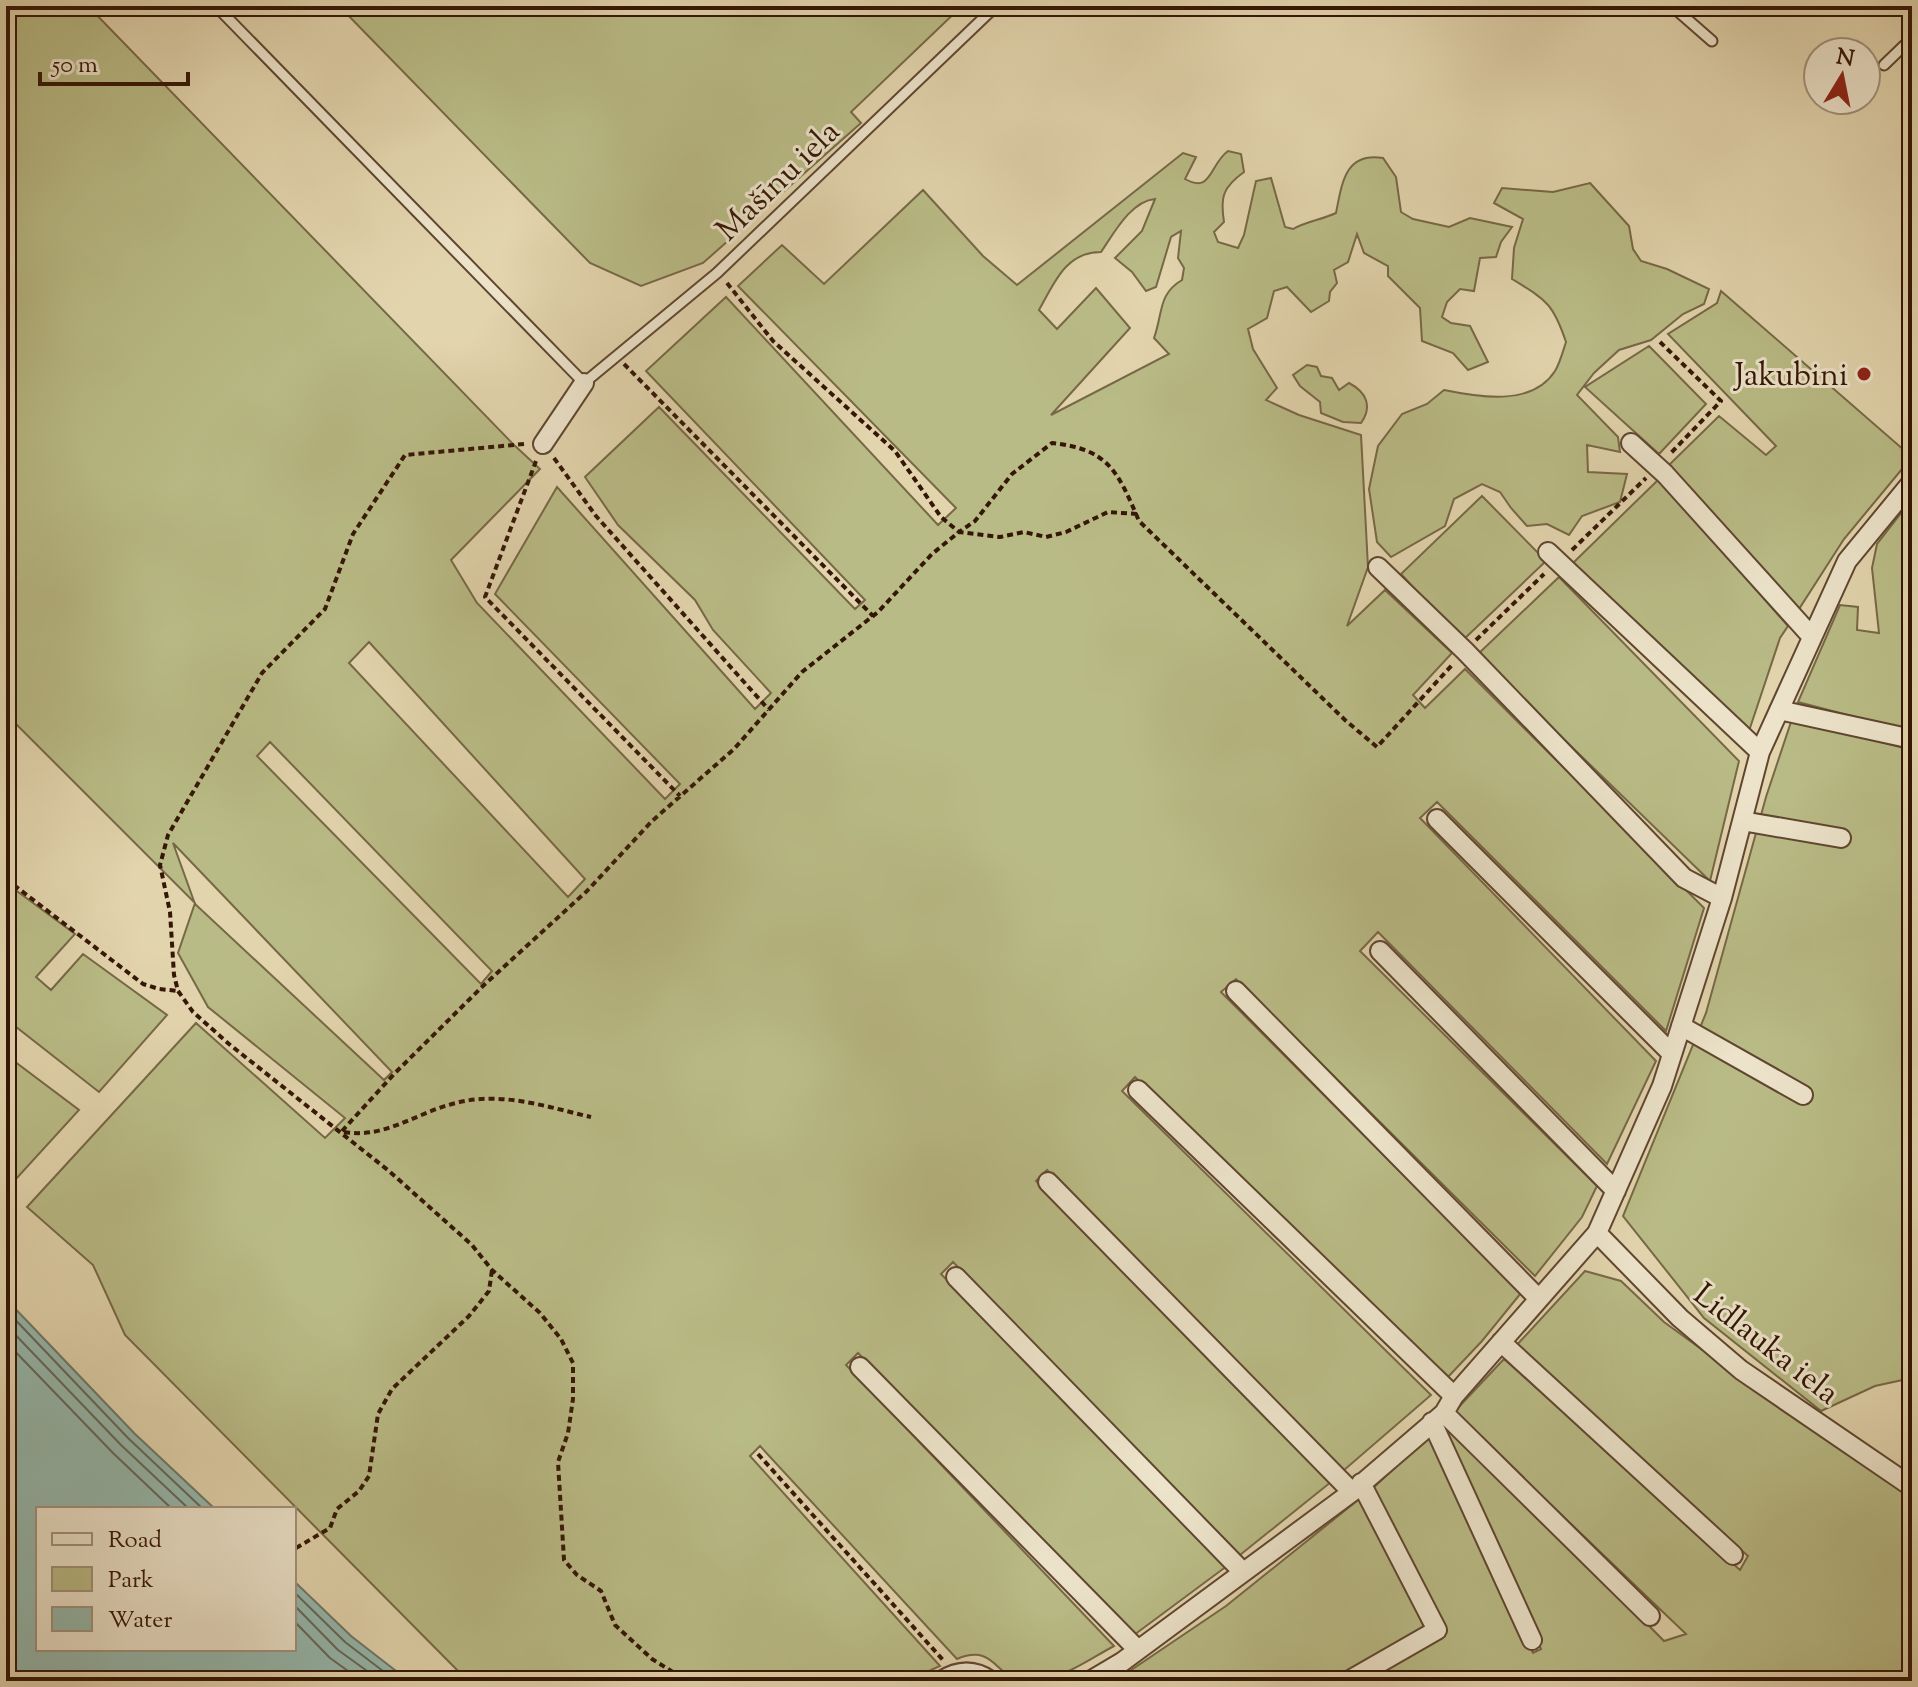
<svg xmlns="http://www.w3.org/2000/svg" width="1918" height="1687" viewBox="0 0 1918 1687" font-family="'Sorts Mill Goudy',serif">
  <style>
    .green { fill: #b9bb86; stroke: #776846; stroke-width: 2; fill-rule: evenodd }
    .water { fill: #95b8ad; stroke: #6f776a; stroke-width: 2 }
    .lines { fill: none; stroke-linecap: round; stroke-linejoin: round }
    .shore { stroke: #65675a; stroke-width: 2 }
    .service-casing { stroke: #604630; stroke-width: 13 }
    .minor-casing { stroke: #604630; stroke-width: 22 }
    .path { stroke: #351606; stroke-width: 4; stroke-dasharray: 6 4; stroke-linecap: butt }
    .service { stroke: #ece3ca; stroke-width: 9 }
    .minor { stroke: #ece3ca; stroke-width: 18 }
    .poi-dot { fill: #8f2418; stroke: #ece3ca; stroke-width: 3 }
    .labels { text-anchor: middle; stroke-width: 6; stroke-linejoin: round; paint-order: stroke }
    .street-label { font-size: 32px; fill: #351606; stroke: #ece3ca }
    .poi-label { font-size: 32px; fill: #351606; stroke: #ece3ca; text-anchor: end }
  </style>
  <rect width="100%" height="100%" fill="#e2d4ad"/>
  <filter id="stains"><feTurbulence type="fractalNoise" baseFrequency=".0025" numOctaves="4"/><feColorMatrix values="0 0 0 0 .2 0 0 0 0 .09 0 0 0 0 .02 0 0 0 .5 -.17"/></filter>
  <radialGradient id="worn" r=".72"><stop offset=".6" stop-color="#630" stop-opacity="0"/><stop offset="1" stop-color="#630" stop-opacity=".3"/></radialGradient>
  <path class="green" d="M6,6h82l425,438 27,25 -89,91 26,43 188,196 15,-15 -185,-190 62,-107 198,222 16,-16 -58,-63 -18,-30 -77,-75 -33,-48 74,-70 196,202 10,-9 -219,-229 80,-74 212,228 18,-17 -218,-222 44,-41 42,39 99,-94 60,66 34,29 166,-132 13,4 -11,22c27,15 24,-14 43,-28l13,3 3,18c-21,15 -24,25 -20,50l-10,10 4,10 20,6 6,-13 12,-54 15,-3 14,49 8,2c14,-8 28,-9 43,-16 6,-30 9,-61 47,-55l13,19 5,35 12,7 36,8 21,-9 42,9 -11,15 -5,15 -16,1 -6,33 -14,-2 -13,13 -5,15 9,6 19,3 18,36 -20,8 -15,-17 -31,-12 -2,-33 -32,-32v-10l-24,-13 -7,-19 -9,28 -14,8 3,13 -7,9 -1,9 -18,11 -24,-25 -13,4 -7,27 -19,11 5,20 24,39 -11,12 33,15 62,20 7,132 -21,59 38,-36 67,63 -39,42 12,13 40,-39 239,239 -38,123 -229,-229 -17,16 236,243 -49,103 -229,-232 -18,19 237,235 -15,31 -47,59 -299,-297 -15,13 300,301 -39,48 -35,37 -312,-301 -13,14 309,304 -88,76 -296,-301 -11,11 295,301 -91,73 -287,-293 -12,12 286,292 -93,69 -276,-282 -12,12 268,281c-28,15 -59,39 -92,35 -26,-3 -27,-38 -65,-22l-197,-213 -10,10 190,210 -33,15h-439l-343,-346 -32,-70 -66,-58 169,-184 129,115 20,-20 -137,-111 -30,-54 17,-50 -189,-189zM1155,199l-13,32 -27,27 17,14 14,19 10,-4 15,-50 10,-6 -3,27 6,10 -2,12c-24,14 -19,33 -28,58l15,16 -118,61 79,-87 -34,-40 -39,41 -18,-19c15,-26 26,-58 62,-58 13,-19 30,-51 54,-53zM369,642l216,237 -17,18 -219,-234zM270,742l222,229 -11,13 -224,-228zM173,843l219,229 -8,8 -189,-176z
    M339,6h623l-111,106 10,11 -158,140 -62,23 -51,-23z
    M1590,183l39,43 4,23 8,12 26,8 42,20 -5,15 -21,10 -32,26 -32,10 -25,23 -17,22 41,42 2,15 -33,-7 1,27 39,2 -7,28 -38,14 -13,19 -22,-11 -20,2 -16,-18 -11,-16 -18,-8 -28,15 -9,27 -54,31 -14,-15 -8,-53 9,-43 24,-32 25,-10 17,-14c34,7 88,17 111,-19 5,-8 8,-20 11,-29 -13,-39 -20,-42 -54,-63l2,-31 9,-29 -29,-16 8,-15 51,4z
    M1721,291l191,166 -68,82 -45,70 -131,-143 51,-50 47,39 10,-9 -108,-112 49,-31z
    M1649,346l57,58 -47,50 -74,-67z
    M1307,365l10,2 4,9 11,2 7,12 10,-7c17,9 24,23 12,40l-18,-1 -22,-9 -1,-11 -20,-16 -7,-11z
    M1659,479l129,147 -8,12 -31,93 -176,-168z
    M1482,496l64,65 -84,80 -61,-67z
    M1912,499v233l-114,-30 42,-97 18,2 -1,23 22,3 -7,-65 5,-24z
    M1559,577l180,184 -29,120 -233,-226z
    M1792,719l120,31v186l-3,17 3,3v422l-37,8 -54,25 -117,-93 -81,-102 83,-203 60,-216z
    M6,883l69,51 -39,43 15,13 32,-36 84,61 -68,77 -93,-73z
    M6,1055l73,55 -73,80z
    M1585,1271l36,10 43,41 143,104 105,72v183h-550l83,-48 -73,-144 59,-55 102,219 8,-4 -100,-223 5,-6 218,221 22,-7 -232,-222 50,-53 236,211 8,-14 -234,-208z
    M1363,1496l61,131 -91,54h-218l111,-75z"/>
  <path class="water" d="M6,1299l128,134 81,76h-177v140h256v-68l57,55 58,45h-403z"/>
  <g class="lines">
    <path class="shore" d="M6,1310l122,128 75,71
      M6,1325l115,120 68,64
      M6,1342l107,111 59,56
      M294,1592l51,50 51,39
      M294,1605l44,45 43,31
      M294,1621l36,37 32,23"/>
    <defs>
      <path id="service" d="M216,6l368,377 133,-110 279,-267
        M1672,6l40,35
        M1884,65l28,-27"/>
      <path id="minor" d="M1631,443l34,31 147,163
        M543,444l41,-61
        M1548,552l212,200
        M1378,567l87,84 219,227 38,20
        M1779,710l133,29
        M1437,819l235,235
        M1742,821l99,17
        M1380,951l236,240
        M1236,991l303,308
        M1681,1026l122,69
        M1138,1090l316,306
        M1048,1182l304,310
        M1597,1233l83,85 61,52 171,117
        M956,1277l286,294
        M1501,1342l232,213
        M860,1367l278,283
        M1444,1413l206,203
        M1432,1422l100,218
        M941,1681c17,-11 33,-12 50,0
        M1090,1681l32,-19 230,-170 92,-79 10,-17 143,-163 65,-147 60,-188 38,-146 87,-191 65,-79
        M1348,1681l89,-51 -76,-147"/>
    </defs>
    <use href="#service" class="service-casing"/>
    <use href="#minor" class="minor-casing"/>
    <path class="path" d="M727,283l46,58 122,110 46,66 18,15 16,-11 37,-47 40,-31c57,6 66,29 87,78l206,199 32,27 76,-83
      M1660,342l61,59 -52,54
      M624,364l249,252
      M524,444l-119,11 -52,79 -28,75 -63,64 -94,162 -8,30 10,47 4,63 4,16 15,21 36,32 160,127 83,74 20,25 48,43 21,26 12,24v36l-5,34 -10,29 6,98 13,15 24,16 14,34 37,34 24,15 5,7
      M554,458l42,58 173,194
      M536,461l-51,136 195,199
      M1572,550l74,-72
      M1476,640l68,-66
      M6,879l137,105 16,5 19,2
      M342,1131l53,-58 89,-88 103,-94 65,-70 82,-72 68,-77 76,-60 54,-58 27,-22 41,5 24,-5 22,5 20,-5 42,-20 29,2
      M344,1132c42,7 73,-20 112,-29 46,-12 91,4 135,14
      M758,1454l185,206
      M296,1548l34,-20 7,-19 22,-18 10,-15 9,-62 14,-25 77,-73 20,-25 3,-21"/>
    <use href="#service" class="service"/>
    <use href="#minor" class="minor"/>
  </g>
  <circle class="poi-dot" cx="1864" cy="374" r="8"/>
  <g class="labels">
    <g class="street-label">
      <text transform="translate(777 180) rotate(-44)" y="11">Mašīnu iela</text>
      <text transform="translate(1767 1343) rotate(38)" y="11">Lidlauka iela</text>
    </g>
    <g class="poi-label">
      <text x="1848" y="385">Jakubini</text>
    </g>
  </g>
  <rect width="1918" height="1687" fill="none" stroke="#e2d4ad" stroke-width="32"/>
  <rect x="8" y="8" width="1902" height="1671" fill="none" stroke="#351606" stroke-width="4"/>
  <rect x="16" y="16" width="1886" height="1655" fill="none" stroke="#351606" stroke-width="2"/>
  <rect x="36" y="1507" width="260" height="144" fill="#ece3ca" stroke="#a3917c" stroke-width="2"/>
  <rect x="52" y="1533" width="40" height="12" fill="#ece3ca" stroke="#a3917c" stroke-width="2"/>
  <text x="108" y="1547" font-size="24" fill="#351606">Road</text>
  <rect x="52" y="1567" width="40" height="24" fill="#b9bb86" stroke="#a3917c" stroke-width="2"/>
  <text x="108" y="1587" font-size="24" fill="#351606">Park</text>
  <rect x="52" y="1607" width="40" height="24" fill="#95b8ad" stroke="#a3917c" stroke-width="2"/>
  <text x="108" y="1627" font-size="24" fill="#351606">Water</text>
  <g transform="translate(1842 76) rotate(10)"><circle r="38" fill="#ece3ca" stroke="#a3917c" stroke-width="2"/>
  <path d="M0-6L14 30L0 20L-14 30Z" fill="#8f2418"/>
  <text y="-12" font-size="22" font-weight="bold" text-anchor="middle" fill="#351606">N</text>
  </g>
  <path d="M40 72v12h148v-12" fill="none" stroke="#351606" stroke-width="4"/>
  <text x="52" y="72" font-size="24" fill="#351606" stroke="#ece3ca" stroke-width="6" paint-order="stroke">50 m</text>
  <rect width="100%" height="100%" filter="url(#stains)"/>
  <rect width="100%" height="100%" fill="url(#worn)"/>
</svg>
